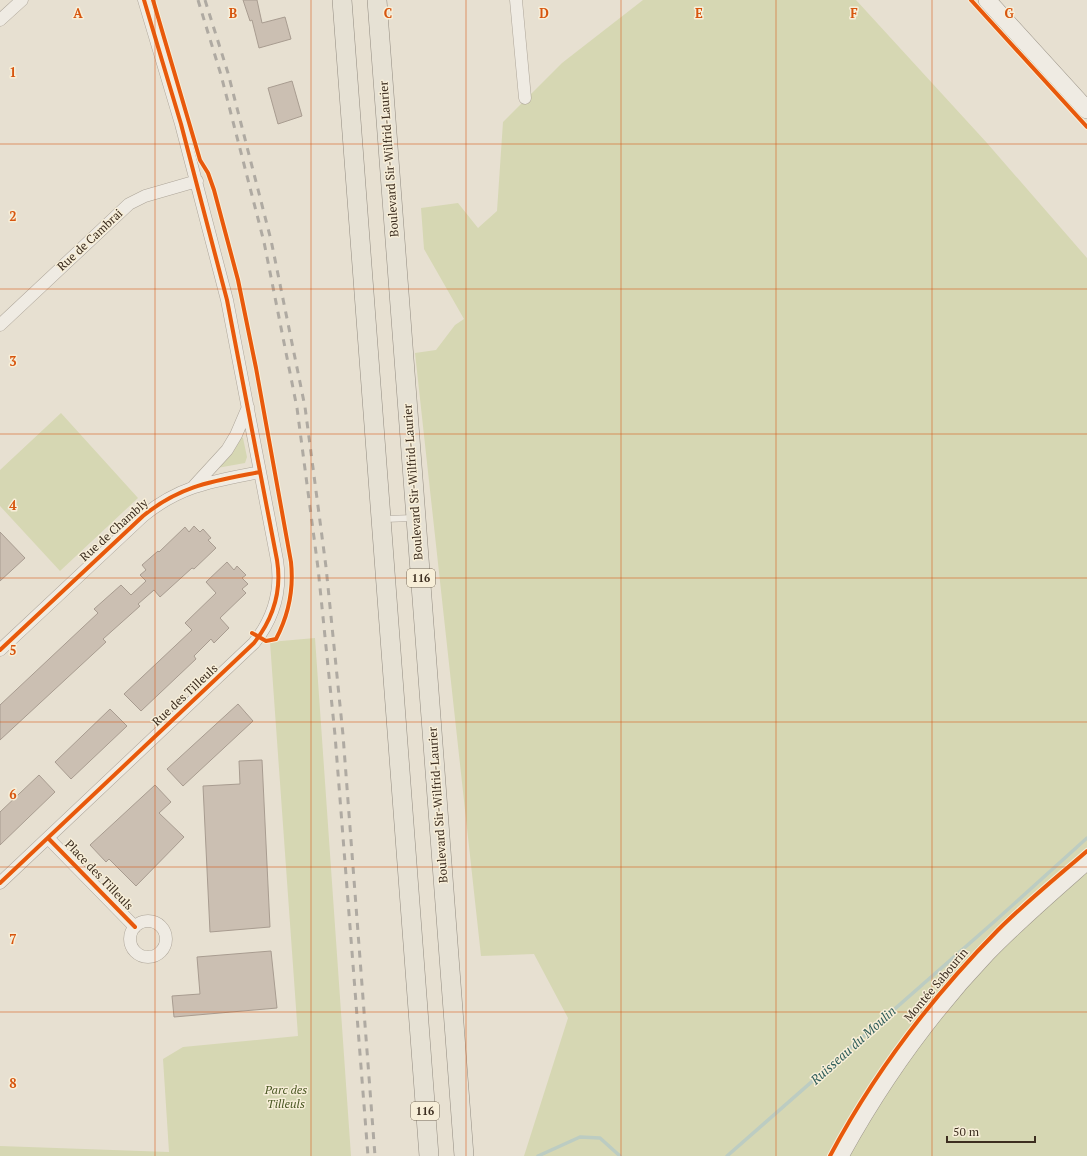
<svg xmlns="http://www.w3.org/2000/svg" width="1087" height="1156" viewBox="0 0 1087 1156" font-family="'PT Serif',serif">
  <style>
    .green { fill: #d6d7b3 }
    .lines { fill: none; stroke-linecap: round; stroke-linejoin: round }
    .stream { stroke: #bcccc2; stroke-width: 3.5 }
    .building { fill: #cbbfb2; stroke: #a89c90 }
    .lane-casing { stroke: #ada599; stroke-width: 7 }
    .street-casing { stroke: #ada599; stroke-width: 13 }
    .secondary-casing { stroke: #9c958a; stroke-width: 18 }
    .primary-casing { stroke: #928b80; stroke-width: 20 }
    .lane { stroke: #efebe3; stroke-width: 6 }
    .street { stroke: #efebe3; stroke-width: 12 }
    .secondary { stroke: #efebe3; stroke-width: 17 }
    .primary { stroke: #e6e1d4; stroke-width: 19 }
    .rail { stroke: #afaaa2; stroke-width: 3; stroke-dasharray: 7 7; stroke-linecap: butt }
    .cycleway-casing { stroke: #f7eed8; stroke-width: 6 }
    .cycleway { stroke: #e8590c; stroke-width: 4 }
    .grid { fill: none; stroke: #d7550e; stroke-width: 1; stroke-opacity: 0.55 }
    .labels { text-anchor: middle; stroke-width: 3; stroke-linejoin: round; paint-order: stroke }
    .shield { fill: #f7eed8; stroke: #756857; stroke-width: 1 }
    .shield-label { font-size: 11px; font-weight: bold; fill: #3d2e20 }
    .street-label { font-size: 12px; fill: #3d2e20; stroke: #f7eed8 }
    .park-label { font-size: 12px; font-style: italic; fill: #4d5a26; stroke: #f7eed8 }
    .water-label { font-size: 13px; font-style: italic; fill: #2f5d5a; stroke: #f7eed8 }
    .grid-label { font-size: 13px; text-anchor: middle; font-weight: bold; fill: #d7550e; stroke: #f7eed8; stroke-width: 3; stroke-linejoin: round; paint-order: stroke }
  </style>
  <rect width="100%" height="100%" fill="#e7e0d1"/>
  <path class="green" d="M643,0h213l131,143 100,115v898h-563l44,-138 -34,-64 -53,2 -66,-603 21,-3 19,-25 9,-6 -40,-70 -3,-41 37,-5 20,25 19,-17 6,-89 59,-59z
    M61,413l77,85 -78,73 -60,-65v-36z
    M242,437l1,1 4,19 -2,6 -28,5z
    M315,638l36,518h-351v-10l169,6 -6,-93 20,-12 115,-11 -28,-394z"/>
  <g class="lines">
    <path class="stream" d="M538,1156l42,-19 20,1 20,18
      M727,1156l268,-235 92,-83"/>
  </g>
  <path class="building" d="M243,0h14l5,23 23,-6 6,22 -32,9 -7,-28 -2,1z
    M292,81l10,35 -24,8 -10,-36z
    M194,526l6,6 3,-3 8,9 -3,2 8,8 -22,21 -2,-1 -32,29 -6,-7 -16,14 2,2 -37,33 3,3 -106,98v-35l98,-92 -4,-4 27,-24 10,10 15,-14 -6,-6 6,-5 -4,-5 16,-14 1,1 26,-25 4,5z
    M0,532l25,26 -25,23z
    M227,562l7,8 3,-4 9,9 -4,3 6,6 -6,5 4,4 -26,25 9,10 -15,15 -3,-4 -17,17 2,3 -55,52 -17,-17 68,-64 -7,-7 31,-30 -10,-11z
    M238,704l15,17 -70,65 -16,-17z
    M110,709l17,17 -56,53 -16,-17z
    M262,760l8,167 -60,5 -7,-146 37,-2 -1,-23z
    M39,775l16,17 -55,53v-33z
    M155,785l16,17 -12,11 25,24 -48,49 -27,-27 -3,3 -16,-17z
    M271,951l6,57 -103,9 -2,-21 28,-2 -3,-37z"/>
  <g class="lines">
    <defs>
      <path id="lane" d="M384,519l30,-1"/>
      <path id="street" d="M516,0l9,98
        M0,20l22,-20
        M0,325l129,-121 16,-8 52,-15
        M194,486l33,-36 9,-15 12,-28
        M0,650l143,-134c38,-31 71,-35 117,-44
        M48,838l87,89
        M0,883l254,-240c19,-24 28,-52 23,-83l-50,-260 -46,-176 -37,-124
        M130 939a18 18 0 1 1 36 0a18 18 0 1 1-36 0Z"/>
      <path id="secondary" d="M987,0l100,110
        M840,1156c40,-73 89,-142 147,-203 31,-32 66,-62 100,-92"/>
      <path id="primary" d="M342,0l87,1156
        M377,0l87,1156"/>
    </defs>
    <use href="#lane" class="lane-casing"/>
    <use href="#street" class="street-casing"/>
    <use href="#secondary" class="secondary-casing"/>
    <use href="#primary" class="primary-casing"/>
    <use href="#lane" class="lane"/>
    <use href="#street" class="street"/>
    <use href="#secondary" class="secondary"/>
    <use href="#primary" class="primary"/>
    <path class="rail" d="M198,0l23,75 43,167 33,166 21,160 17,167 33,421
      M205,0l23,73 43,167 34,167 21,160 17,168 32,421"/>
    <defs>
      <path id="cycleway" d="M153,0l47,160 8,13 6,17 24,90 18,88 35,194c3,28 -2,52 -15,77l-10,2 -14,-8
        M971,0l116,127
        M0,650l143,-134c38,-31 71,-35 117,-44
        M48,838l87,89
        M0,883l254,-240c19,-24 28,-52 23,-83l-50,-260 -46,-176 -37,-124
        M830,1156c44,-83 102,-159 168,-226 28,-28 59,-53 89,-79"/>
    </defs>
    <use href="#cycleway" class="cycleway-casing"/>
    <use href="#cycleway" class="cycleway"/>
  </g>
  <path class="grid" d="M155,0v1156M311,0v1156M466,0v1156M621,0v1156M776,0v1156M932,0v1156M0,144h1087M0,289h1087M0,434h1087M0,578h1087M0,722h1087M0,867h1087M0,1012h1087"/>
  <g class="labels">
    <g class="shield">
      <rect x="407" y="569" width="28" height="18" rx="3"/>
      <rect x="411" y="1102" width="28" height="18" rx="3"/>
    </g>
    <g class="shield-label">
      <text x="421" y="582">116</text>
      <text x="425" y="1115">116</text>
    </g>
    <g class="street-label">
      <text transform="translate(389 159) rotate(-94)" y="4">Boulevard Sir-Wilfrid-Laurier</text>
      <text transform="translate(90 240) rotate(-43)" y="4">Rue de Cambrai</text>
      <text transform="translate(413 482) rotate(-94)" y="4">Boulevard Sir-Wilfrid-Laurier</text>
      <text transform="translate(114 530) rotate(-42)" y="4">Rue de Chambly</text>
      <text transform="translate(185 695) rotate(-43)" y="4">Rue des Tilleuls</text>
      <text transform="translate(438 805) rotate(-94)" y="4">Boulevard Sir-Wilfrid-Laurier</text>
      <text transform="translate(99 875) rotate(46)" y="4">Place des Tilleuls</text>
      <text transform="translate(936 985) rotate(-50)" y="4">Montée Sabourin</text>
    </g>
    <g class="park-label">
      <text x="286" y="1094">Parc des<tspan x="286" dy="14">Tilleuls</tspan></text>
    </g>
    <g class="water-label">
      <text transform="translate(853 1045) rotate(-42)" y="5">Ruisseau du Moulin</text>
    </g>
  </g>
  <g class="grid-label">
    <text x="78" y="18">A</text>
    <text x="233" y="18">B</text>
    <text x="388" y="18">C</text>
    <text x="544" y="18">D</text>
    <text x="699" y="18">E</text>
    <text x="854" y="18">F</text>
    <text x="1009" y="18">G</text>
    <text x="13" y="77">1</text>
    <text x="13" y="221">2</text>
    <text x="13" y="366">3</text>
    <text x="13" y="510">4</text>
    <text x="13" y="655">5</text>
    <text x="13" y="799">6</text>
    <text x="13" y="944">7</text>
    <text x="13" y="1088">8</text>
  </g>
  <path d="M947 1136v6h88v-6" fill="none" stroke="#3d2e20" stroke-width="2"/>
  <text x="953" y="1136" font-size="12" fill="#3d2e20" stroke="#f7eed8" stroke-width="3" paint-order="stroke">50 m</text>
</svg>
